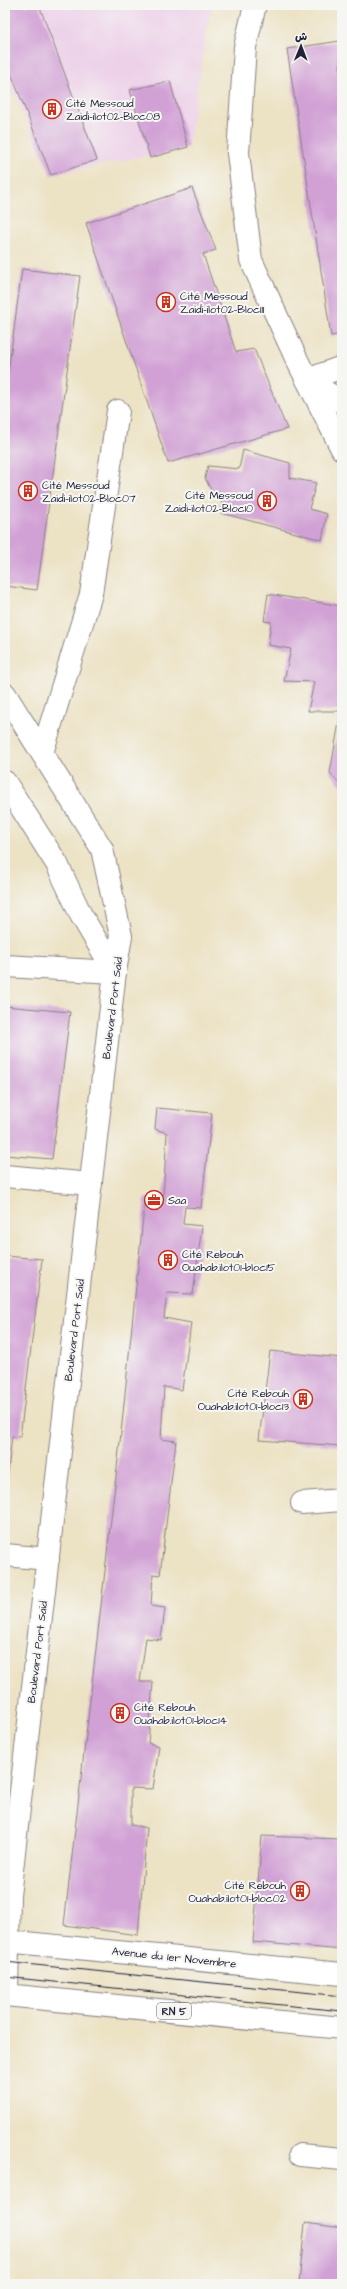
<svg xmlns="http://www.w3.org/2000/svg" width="347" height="2289" viewBox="0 0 347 2289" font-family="'Architects Daughter','Playpen Sans Arabic',sans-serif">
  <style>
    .built { fill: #edd1e9 }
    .building { fill: #d1a1d5 }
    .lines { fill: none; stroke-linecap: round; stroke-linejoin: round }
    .minor-casing { stroke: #878280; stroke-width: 24 }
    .major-casing { stroke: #878280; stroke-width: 24 }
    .minor { stroke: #fff; stroke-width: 22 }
    .major { stroke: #fff; stroke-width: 22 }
    .tram { stroke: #22223b; stroke-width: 1 }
    .labels { text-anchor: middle; stroke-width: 4; stroke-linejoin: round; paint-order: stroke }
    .shield { fill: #f6f6f2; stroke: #626272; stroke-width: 1 }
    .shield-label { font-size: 10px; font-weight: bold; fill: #22223b }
    .poi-label { font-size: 11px; fill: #22223b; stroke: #f6f6f2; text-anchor: start }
    .street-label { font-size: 11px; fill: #22223b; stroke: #f6f6f2 }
  </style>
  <rect width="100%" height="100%" fill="#f6f6f2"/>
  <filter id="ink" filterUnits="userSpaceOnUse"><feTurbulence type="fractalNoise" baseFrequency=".025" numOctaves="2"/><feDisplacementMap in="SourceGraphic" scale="8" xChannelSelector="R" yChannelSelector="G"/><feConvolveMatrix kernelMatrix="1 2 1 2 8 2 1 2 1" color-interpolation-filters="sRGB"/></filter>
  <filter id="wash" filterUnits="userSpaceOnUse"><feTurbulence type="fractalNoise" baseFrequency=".012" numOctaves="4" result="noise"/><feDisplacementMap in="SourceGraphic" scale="16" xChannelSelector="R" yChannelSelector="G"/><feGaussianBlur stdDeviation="0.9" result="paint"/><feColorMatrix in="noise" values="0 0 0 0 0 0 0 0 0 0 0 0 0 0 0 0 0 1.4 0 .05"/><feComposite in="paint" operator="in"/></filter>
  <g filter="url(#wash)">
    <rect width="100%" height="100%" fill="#ece2c4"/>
    <path class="built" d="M5,5h208l-5,18 -20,124 -137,28 -46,-101z"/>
    <g id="blocks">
      <path class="building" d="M5,5h34l58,155 -46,15 -46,-117z
        M340,41l2,293 -11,2 -44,-287z
        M170,81l18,66 -38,11 -20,-68z
        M192,188l24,62 -13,4 33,98 18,-3 33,80 -119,34 -82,-240z
        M22,269l58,7 -43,314 -32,-4v-190z
        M243,450l47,13v15l26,5 -7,26 18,5 -5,26 -101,-27 1,-21h-10l-7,-14 3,-12 31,3z
        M268,594l74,12v180l-12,-13 11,-62h-33l6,-29 -30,-1 7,-32 -23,-4 3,-23 -7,-1z
        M5,1006l65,6 -18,147 -47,-4v-58l4,-32h-4z
        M157,1108l55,5 -11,95 -16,-1 -2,17 19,2 -9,68 -26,-1 -3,25 27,5 -9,67 -18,-3 -3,52 15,2 -16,134 -7,-1 -2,32 14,2 -4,32 -15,-2 -6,44h13l-5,61 11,3 -6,43 -22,-1v37l16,3 -9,107 -74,-10 57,-492 24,-235h18l4,-65 -12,-4z
        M5,1256l37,3 -22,178 -8,-1 -6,53z
        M270,1351l72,7v88l-83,-6z
        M262,1836l80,3v111l-89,-8z
        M305,2223l37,5v56h-43z"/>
    </g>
  </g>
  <g filter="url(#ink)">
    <use href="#blocks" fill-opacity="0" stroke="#878280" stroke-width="1"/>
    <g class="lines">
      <defs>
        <path id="minor" d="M255,5l-10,42 -7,106 13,107 45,98 46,91
          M307,380l35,22
          M307,380l35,-13
          M42,753l49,-159 27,-183
          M5,966l110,6
          M5,1176l86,8
          M302,1503l40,-3
          M5,1555l43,4
          M300,2155l42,4"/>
        <path id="major" d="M5,694l97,155 19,87 -6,36 -106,924 -2,99
          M5,782l52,82 24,51 34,57
          M5,1941l337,33
          M5,1995l337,33"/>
      </defs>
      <use href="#minor" class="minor-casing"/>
      <use href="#major" class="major-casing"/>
      <use href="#minor" class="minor"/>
      <use href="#major" class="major"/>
      <path class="tram" d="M5,1962l337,34
        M5,1977l337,34"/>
    </g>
  </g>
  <defs>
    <symbol id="building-ring" viewBox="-11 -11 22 22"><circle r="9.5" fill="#f6f6f2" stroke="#c8321e" stroke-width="1.5"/><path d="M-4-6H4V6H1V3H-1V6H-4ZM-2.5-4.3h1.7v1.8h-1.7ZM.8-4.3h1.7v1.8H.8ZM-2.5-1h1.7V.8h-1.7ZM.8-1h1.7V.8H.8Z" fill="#c8321e"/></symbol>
    <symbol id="office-ring" viewBox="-11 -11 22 22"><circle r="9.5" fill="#f6f6f2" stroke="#c8321e" stroke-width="1.5"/><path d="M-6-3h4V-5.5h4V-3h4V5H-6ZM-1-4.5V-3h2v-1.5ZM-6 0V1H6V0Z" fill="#c8321e"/></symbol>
  </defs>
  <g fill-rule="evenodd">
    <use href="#building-ring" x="41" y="98" width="22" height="22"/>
    <use href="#building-ring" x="155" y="291" width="22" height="22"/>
    <use href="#building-ring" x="17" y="480" width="22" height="22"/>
    <use href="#building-ring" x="256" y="490" width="22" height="22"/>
    <use href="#office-ring" x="143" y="1189" width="22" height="22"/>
    <use href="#building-ring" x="157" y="1249" width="22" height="22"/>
    <use href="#building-ring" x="292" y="1388" width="22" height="22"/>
    <use href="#building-ring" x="109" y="1702" width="22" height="22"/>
    <use href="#building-ring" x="289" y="1880" width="22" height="22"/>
  </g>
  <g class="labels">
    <rect class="shield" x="157" y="2003" width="34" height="16" rx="3"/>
    <g class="shield-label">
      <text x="174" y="2015">RN 5</text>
    </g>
    <g class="poi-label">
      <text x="66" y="107">Cité Messoud<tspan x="66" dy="13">Zaidi-ilot02-Bloc08</tspan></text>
      <text x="180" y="300">Cité Messoud<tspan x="180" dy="13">Zaidi-ilot02-Bloc111</tspan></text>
      <text x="42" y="489">Cité Messoud<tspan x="42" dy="13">Zaidi-ilot02-Bloc07</tspan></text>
      <text x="253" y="499" text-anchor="end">Cité Messoud<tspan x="253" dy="13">Zaidi-ilot02-Bloc10</tspan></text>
      <text x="168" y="1204">Saa</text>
      <text x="182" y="1258">Cité Rebouh<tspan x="182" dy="13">Ouahab.ilot01-bloc15</tspan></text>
      <text x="289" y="1397" text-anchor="end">Cité Rebouh<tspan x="289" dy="13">Ouahab.ilot01-bloc13</tspan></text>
      <text x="134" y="1711">Cité Rebouh<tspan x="134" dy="13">Ouahab.ilot01-bloc14</tspan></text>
      <text x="286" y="1889" text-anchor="end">Cité Rebouh<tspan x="286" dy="13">Ouahab.ilot01-bloc02</tspan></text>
    </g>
    <g class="street-label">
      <text transform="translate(112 1008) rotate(-83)" y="4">Boulevard Port Saïd</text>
      <text transform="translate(74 1330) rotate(-83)" y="4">Boulevard Port Saïd</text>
      <text transform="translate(37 1652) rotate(-83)" y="4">Boulevard Port Saïd</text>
      <text transform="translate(174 1957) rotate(6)" y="4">Avenue du 1er Novembre</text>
    </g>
  </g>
  <rect width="347" height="2289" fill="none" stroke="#f6f6f2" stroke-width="20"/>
  <g transform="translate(301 46) rotate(1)" stroke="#f6f6f2" stroke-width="3" paint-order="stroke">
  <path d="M0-3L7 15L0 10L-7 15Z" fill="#22223b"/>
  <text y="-6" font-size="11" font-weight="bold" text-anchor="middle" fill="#22223b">ش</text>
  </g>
</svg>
